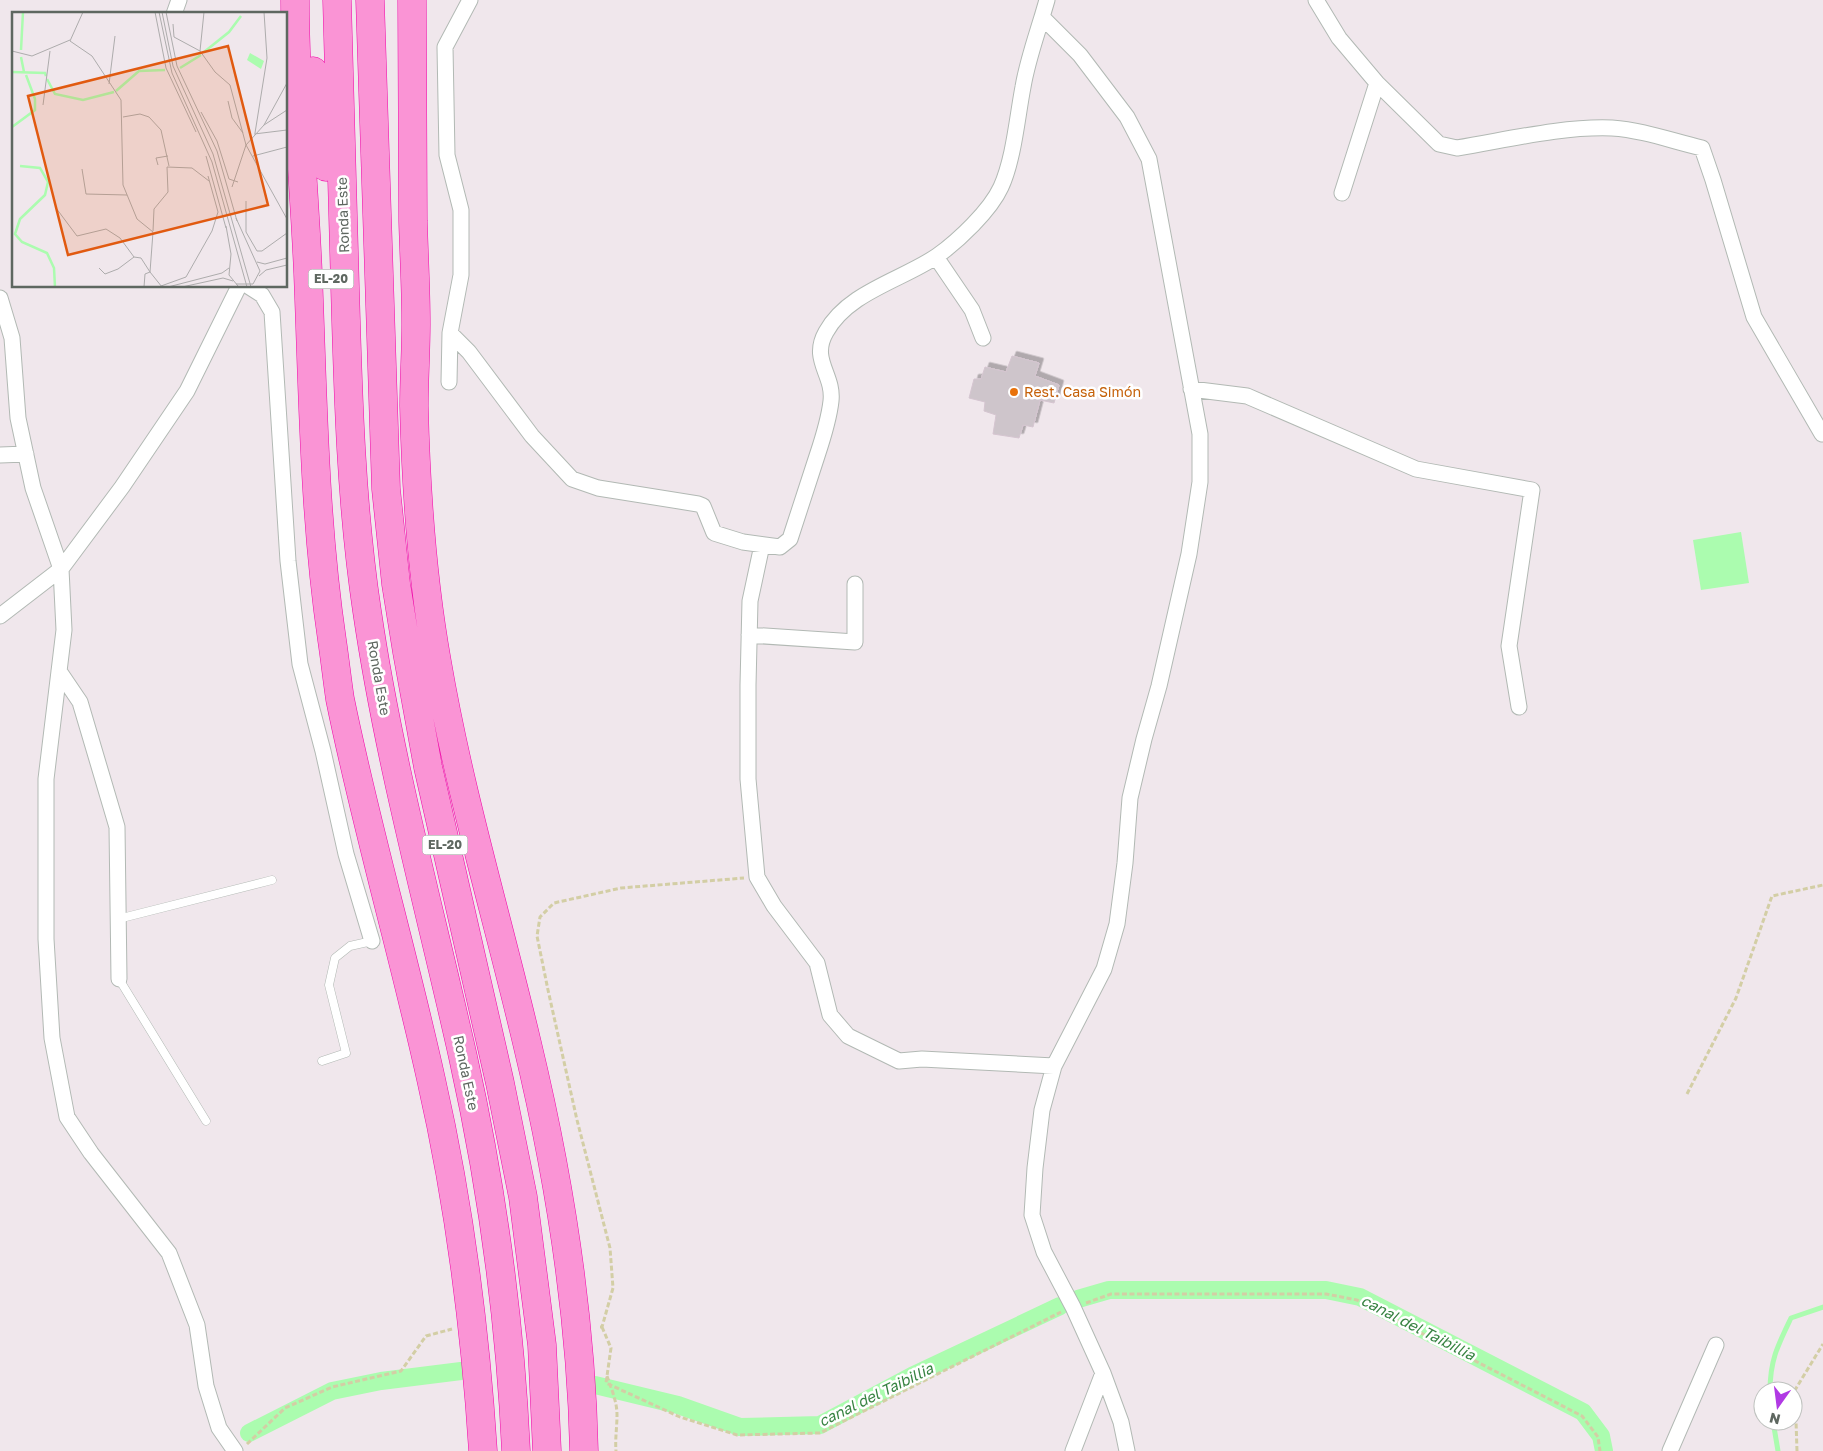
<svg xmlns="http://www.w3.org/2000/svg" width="1823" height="1451" viewBox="0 0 1823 1451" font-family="'Golos Text',sans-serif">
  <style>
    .water { fill: #abfcaf }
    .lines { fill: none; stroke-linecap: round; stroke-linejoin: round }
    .stream { stroke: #abfcaf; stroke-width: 5 }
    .canal { stroke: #abfcaf; stroke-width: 18 }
    .building { fill: #cec5cb; stroke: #d5c5d0; filter: url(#shadow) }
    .lane-casing { stroke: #b2b9b4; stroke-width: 9 }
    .street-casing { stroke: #b2b9b4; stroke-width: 17 }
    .highway-casing { stroke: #f007a8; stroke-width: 29 }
    .path { stroke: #d3cea5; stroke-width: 3; stroke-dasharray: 5 2.5; stroke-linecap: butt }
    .lane { stroke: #fff; stroke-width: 8 }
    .street { stroke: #fff; stroke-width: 15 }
    .highway { stroke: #fa94d5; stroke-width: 28 }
    .food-dot { fill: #e8710a; stroke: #fff; stroke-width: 2 }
    .labels { text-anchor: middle; stroke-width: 5; stroke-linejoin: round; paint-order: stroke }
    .shield { fill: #fff; stroke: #8e9590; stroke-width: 1 }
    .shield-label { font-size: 12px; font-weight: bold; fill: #5e6760 }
    .street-label { font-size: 14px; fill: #5e6760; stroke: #fff }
    .food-label { font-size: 14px; fill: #c56008; stroke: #fff; text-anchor: start }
    .water-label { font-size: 15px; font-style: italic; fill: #378342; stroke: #fff }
    .inset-river { fill: none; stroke: #abfcaf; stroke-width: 2.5 }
    .inset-road { fill: none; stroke: #adacac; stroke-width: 1 }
    .view { fill: #e15a10; fill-opacity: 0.15; stroke: #e15a10; stroke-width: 2.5 }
    .inset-edge { fill: none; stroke: #5e6760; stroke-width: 2.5 }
  </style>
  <defs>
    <filter id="shadow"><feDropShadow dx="4.5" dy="-4.5" stdDeviation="0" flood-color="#0004"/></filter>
  </defs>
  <rect width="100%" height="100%" fill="#f0e7ec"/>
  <path class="water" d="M1741,532l8,51 -48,7 -8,-50z"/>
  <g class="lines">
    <path class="stream" d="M1770,1391c0,-31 8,-46 21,-73l32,-11
      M1773,1421l5,30"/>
    <path class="canal" d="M1078,1299l31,-9h217l34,7 223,115 18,24 3,15
      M595,1385l83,20 62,22 80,-2 92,-49 148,-70
      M249,1433l83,-42 49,-10 80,-10"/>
  </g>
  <path class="building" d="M1012,356l27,7 -4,13 24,9 -5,18 -14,-3 -7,27 -10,-2 -4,13 -26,-4 3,-19 -12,-4 1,-9 -16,-4 5,-19h7l4,-12 21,5z"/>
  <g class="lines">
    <defs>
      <path id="lane" d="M118,919l154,-39
        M119,979l87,142
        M322,1061l24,-8 -17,-68 6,-27 15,-12 22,-5"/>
      <path id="street" d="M1047,0l-5,17 38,38 47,62 22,42 51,275v48l-11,72 -30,132 -15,53 -14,59 -5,65 -8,61 -13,45 -50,97 -12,44 -7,58 -3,47 12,37 29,55 30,66 18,49 6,29
        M1316,0l23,38 38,45 62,61 18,4c50,-8 105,-22 155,-20 31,2 60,13 90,20l11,32 41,137 68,117
        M174,14l5,-14
        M1342,193l35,-110
        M936,257l36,53 11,28
        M248,286l14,9 10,17 16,249 12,103 23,87 23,103 26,87
        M0,298l12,40 6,80 15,70 28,81 3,61 -18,149v160l6,99 15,79 24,36 78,100 28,72 9,61 13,42 16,23
        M450,333l19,19 63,84 40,43 26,9 100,16 5,2 11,27 29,9 37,5 10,-8c9,-28 18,-56 27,-83 6,-18 12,-37 14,-55 3,-27 -21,-41 -5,-69 22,-40 76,-52 111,-76 21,-15 53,-45 64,-69 13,-29 16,-69 22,-100 4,-24 12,-47 19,-70
        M449,382l1,-49 11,-58v-65l-14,-55 -2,-108 25,-47
        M1191,389l56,7 169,73 116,21 -23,156 10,61
        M0,455l26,-1
        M762,545l-12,56 -2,84v94l9,98 17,29 43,57 13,52 18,21 51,25 23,-2 132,7
        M0,616l61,-47 61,-82 65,-96 52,-105
        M749,635l106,7v-58
        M59,671l21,31 37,125 2,152
        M1073,1451l30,-78
        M1670,1451l46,-106"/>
      <path id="highway" d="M295,0c0,91 9,182 13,273 5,123 6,245 24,367 3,20 5,39 8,59 26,128 63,253 91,380 28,123 44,247 52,372
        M337,0c3,96 6,192 8,287 3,107 6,218 22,324 22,151 63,298 96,446 29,130 47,262 53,394
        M370,0l16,489 10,95 11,68 21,115 72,316 23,114 19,148 5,106
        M412,0c0,74 0,148 1,221 1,35 3,69 3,103 0,27 -2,55 -2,82 2,85 8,172 23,256 22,129 60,254 90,381 32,133 54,271 57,408
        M313,71l13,96"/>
    </defs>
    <use href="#lane" class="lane-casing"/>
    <use href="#street" class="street-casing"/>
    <use href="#highway" class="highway-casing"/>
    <path class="path" d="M1687,1094l49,-96 36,-102 51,-11
      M1086,1303l25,-9h215l31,6 225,116 16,21 2,14
      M600,1327h2l11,-39 -3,-40 -33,-128 -29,-130 -11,-54 3,-19 14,-14 67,-15 123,-10
      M602,1327l9,21 -5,35 74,34 57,18 83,-2 241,-121
      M607,1376c4,12 10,25 10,39 0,12 -2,24 -1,36
      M247,1444l38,-36 47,-21 69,-16 25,-35 26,-7
      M1797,1451l-2,-61 28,-46"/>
    <use href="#lane" class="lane"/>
    <use href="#street" class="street"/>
    <use href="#highway" class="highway"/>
  </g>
  <circle class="food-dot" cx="1014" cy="392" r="5"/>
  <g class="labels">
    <g class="shield">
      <rect x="308.5" y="269.5" width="45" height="19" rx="4"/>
      <rect x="422.5" y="835.5" width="45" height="19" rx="4"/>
    </g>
    <g class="shield-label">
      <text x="331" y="283">EL-20</text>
      <text x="445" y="849">EL-20</text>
    </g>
    <g class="street-label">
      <text transform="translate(343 215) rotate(-92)" y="5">Ronda Este</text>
      <text transform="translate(379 678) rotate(80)" y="5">Ronda Este</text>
      <text transform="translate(466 1073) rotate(78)" y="5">Ronda Este</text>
    </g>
    <g class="food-label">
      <text x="1024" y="397">Rest. Casa Simón</text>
    </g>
    <g class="water-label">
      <text transform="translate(1418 1328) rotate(27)" y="5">canal del Taibillia</text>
      <text transform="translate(876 1395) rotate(-26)" y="5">canal del Taibillia</text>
    </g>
  </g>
  <g transform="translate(12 12)">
    <rect width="275" height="275" fill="#f0e7ec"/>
    <path d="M238,41l14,8 -3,8 -14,-9z" fill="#abfcaf"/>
    <path class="inset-river" d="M9,38l2,-38M192,40l25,-20 12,-16M9,45l3,15M168,56l21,-13M0,60l33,1 1,3M35,67l8,15 28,6 31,-8M104,79l23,-20 26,-1M0,115l23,-17v-11l-9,-24M8,154l20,2 8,14 -3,13 -25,24 -5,15 7,8 25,11 7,15 1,19"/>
    <path class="inset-road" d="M71,0l-13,29 22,15 29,44 2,85 14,34 16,13 -3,40 12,15M143,0l11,56 30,64M147,0l13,61 40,89 35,125M150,0l11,54 40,88 38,133M154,0l11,54 40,85 20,70M192,0l-4,39 15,21 15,13 16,60 41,74M161,12l1,13 26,14M0,39l20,5 38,-16M97,72l6,-48M216,89l4,17 11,15M31,93l7,-54M189,100l16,29 12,38 9,3M111,105l17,-3 9,3 12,13 8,36M252,113l23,-42M243,121l12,-75 -3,-46M242,122l33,-4M194,144l20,72M241,144l34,-9M146,153l-2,-7 12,-2M70,157l4,25 41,1M220,175l14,-42 18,-20 23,-15M234,189v31l11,19h5l25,-18M44,196l21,28 29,-7 14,9 14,19M214,214l5,28 -2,21 9,11M141,219l1,-22 14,-17 -1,-25 25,1 17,13M245,250l8,2 22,-6M87,256l6,6 13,-5 16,-12 7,1 9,14 -5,2 -1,13M247,264l7,-6 21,-5M224,272h17l7,-13 -24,-53M149,274l25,-9 26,-46 6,-19 -10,-36M156,275l54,-14 7,-5M170,275l41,-9 10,3"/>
    <path class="view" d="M216,34l40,159 -200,50 -40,-159z"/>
    <rect width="275" height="275" class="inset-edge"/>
  </g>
  <g transform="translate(1778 1406) rotate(194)"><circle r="24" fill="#ffffff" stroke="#bfc2bf"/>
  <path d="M0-4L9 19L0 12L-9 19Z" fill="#b139e4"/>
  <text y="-8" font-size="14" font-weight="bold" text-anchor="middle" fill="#5e6760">N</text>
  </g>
</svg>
